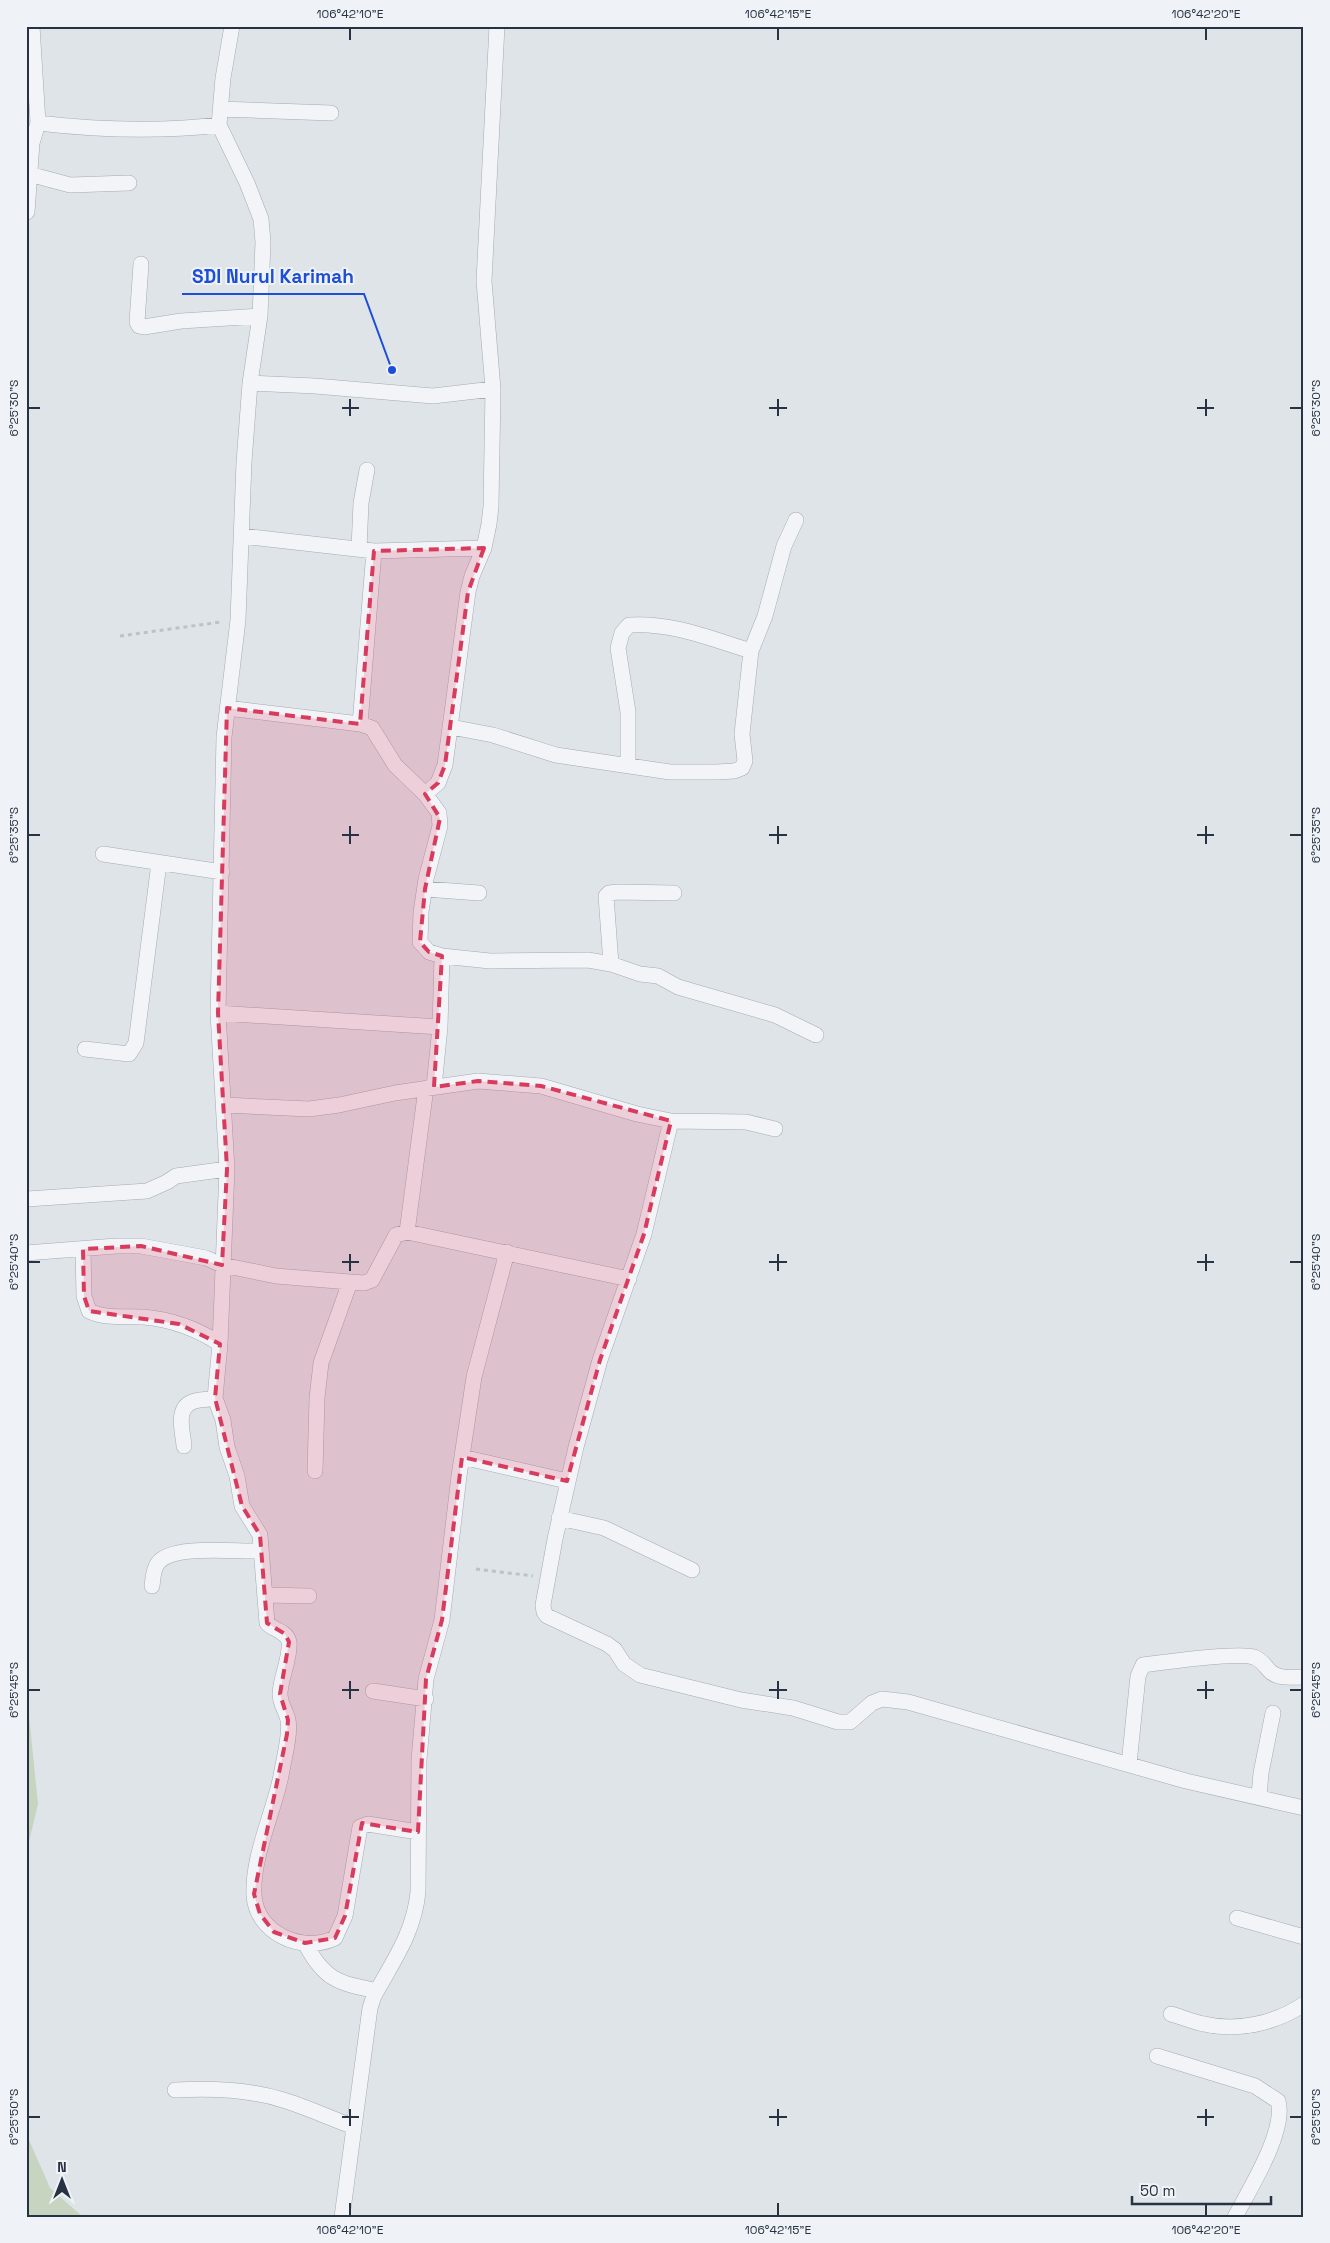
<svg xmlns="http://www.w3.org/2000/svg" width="1330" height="2243" viewBox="0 0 1330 2243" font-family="'Space Grotesk',sans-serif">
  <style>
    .green { fill: #c6d4c0 }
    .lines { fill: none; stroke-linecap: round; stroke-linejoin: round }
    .minor-casing { stroke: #a4abb4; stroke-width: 16 }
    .path { stroke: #bdc2c8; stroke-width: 3; stroke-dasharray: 4 4; stroke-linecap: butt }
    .minor { stroke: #f2f4f7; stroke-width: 15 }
    .marked { fill: #d83b5d; fill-opacity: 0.2; stroke: #d83b5d; stroke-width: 4; stroke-dasharray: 10 6; stroke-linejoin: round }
    .ticks { fill: none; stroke: #273242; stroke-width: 2 }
    .leader { fill: none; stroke: #1d4ed8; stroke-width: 2 }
    .callout-dot { fill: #1d4ed8; stroke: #eff3f7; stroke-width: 2 }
    .callout-label { font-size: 19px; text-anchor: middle; font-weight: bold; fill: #1d4ed8; stroke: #eff3f7; stroke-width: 4; stroke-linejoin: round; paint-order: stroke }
    .neatline { fill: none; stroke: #273242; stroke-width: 2 }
    .ticks-label { font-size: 12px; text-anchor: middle; fill: #273242 }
  </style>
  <rect width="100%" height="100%" fill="#dfe4e9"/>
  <path class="green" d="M26,1687l12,117 -12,50z
    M26,2133l24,55 33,29h-57z"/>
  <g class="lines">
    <defs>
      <path id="minor" d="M220,109l111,4
        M38,123c60,7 120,9 181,2
        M29,174l41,11 59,-2
        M27,212l5,-69 6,-20 -6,-97
        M141,264l-4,58 2,4 5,1 37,-6 79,-5
        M250,383l65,3 118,10 60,-7
        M242,536l132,15 110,-3
        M359,549l2,-46 6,-33
        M227,708l133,16 12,4 23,37 30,29 14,19 1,13 -14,53 -5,33 -1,30 9,10 13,4 -2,71 -6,60
        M360,724l14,-173
        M451,727l42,8 63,20 114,17h47l17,-1 8,-3 3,-7 -3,-27 9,-83 14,-35 19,-70 12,-26
        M628,765v-53l-10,-64 4,-15 7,-8c43,-3 82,14 122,26
        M425,794l13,-11 7,-18 23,-173 4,-16 12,-28 5,-24 2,-17 2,-118 -9,-108 13,-255
        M103,854l119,18
        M425,889l54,4
        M442,956l48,5 98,-1 23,4 29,10 18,2 20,11 97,28 41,20
        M611,964l-5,-68 3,-3 9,-1 56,1
        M218,1013l222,14
        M85,1049l44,5 7,-11 23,-180
        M224,1105l85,4 30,-4 56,-12 83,-12 63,5 96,28 34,7 75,1 29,7
        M671,1121l-27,113 -44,126 -24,87 -21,92 -12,66 1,7 3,4 60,28 8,6 9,14 16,11 101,25 52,8 45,14h12l22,-19 10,-4 26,3 278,79 118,27
        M27,1199l120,-8 20,-9 9,-6 51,-7
        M407,1232l19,-144
        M83,1249l1,47 5,15c16,8 37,5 54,6 27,2 55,12 77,27
        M26,1253l90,-7h25l65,12 16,7 54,11 74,6 14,1 8,-3 24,-45 11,-3 222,47
        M215,1398l8,22 4,27 10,29 5,30 18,29 7,88c6,7 20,8 22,19 2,15 -9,37 -9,52 0,10 6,17 8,26 3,14 -5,42 -7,56 -8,38 -29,81 -27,119 2,38 48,59 81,43l10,-22 15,-89 8,-3 50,8
        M184,1446c-1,-14 -9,-37 8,-44 6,-3 16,-2 23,-4l5,-54 7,-175 -9,-156 6,-276 14,-117 6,-158 6,-79 10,-67 3,-74 -2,-23 -14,-36 -28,-58 4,-47 9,-52
        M462,1457l105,24
        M315,1471l2,-73 4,-35 29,-81
        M559,1518l45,10 88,42
        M152,1586c1,-7 1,-17 6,-23 14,-19 79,-11 103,-12
        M265,1595l44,1
        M373,1691l53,8
        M1129,1764l9,-88 5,-11c22,-3 94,-13 111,-8 7,3 10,7 14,12 8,11 24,8 36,8
        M1259,1796l2,-23 12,-60
        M1237,1918l67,19
        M305,1943c19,37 33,40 72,48
        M1171,2014c11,3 22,8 33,10 34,8 72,-1 100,-20
        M1157,2056l98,30 23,15c9,29 -29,89 -43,116
        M175,2090c36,-2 73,-1 108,10 24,7 46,18 69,26
        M342,2217l28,-209 4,-12c19,-35 40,-63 44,-104l1,-132 7,-81 16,-59 17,-144 15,-99 33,-125"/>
    </defs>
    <use href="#minor" class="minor-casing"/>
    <path class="path" d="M120,636l101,-14
      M476,1569l57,7"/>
    <use href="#minor" class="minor"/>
  </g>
  <path class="marked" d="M484,548l-16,44 -23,173 -7,18 -13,11 15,24 -15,71 -5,53 9,10 13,4 -8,131 44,-6 63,5 130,35 -27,113 -44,126 -33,121 -105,-24 -20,163 -16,59 -8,153 -56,-9 -17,93 -10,22 -30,5 -31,-11 -14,-18 -6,-20 33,-160 1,-14 -8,-26 9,-52 -4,-8 -18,-11 -7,-88 -18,-29 -27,-108 5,-54 -41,-20 -90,-13 -5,-15 -1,-47 58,-3 81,19 5,-96 -9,-156 9,-305 133,16 14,-173z"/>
  <path class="ticks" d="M350,28v12M778,28v12M1206,28v12M350,399v17M778,399v17M1206,399v17M28,408h12M342,408h17M769,408h18M1197,408h17M1290,408h12M350,826v18M778,826v18M1206,826v18M28,835h12M342,835h17M769,835h18M1197,835h17M1290,835h12M350,1254v17M778,1254v17M1206,1254v17M28,1262h12M342,1262h17M769,1262h18M1197,1262h17M1290,1262h12M350,1681v18M778,1681v18M1206,1681v18M28,1690h12M342,1690h17M769,1690h18M1197,1690h17M1290,1690h12M350,2109v17M778,2109v17M1206,2109v17M28,2117h12M342,2117h17M769,2117h18M1197,2117h17M1290,2117h12M350,2203v13M778,2203v13M1206,2203v13"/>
  <path class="leader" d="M392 370L364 294H182"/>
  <circle class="callout-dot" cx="392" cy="370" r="5"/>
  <g class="callout-label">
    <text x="273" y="283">SDI Nurul Karimah</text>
  </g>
  <rect width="1330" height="2243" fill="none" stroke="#eff3f7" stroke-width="55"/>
  <g transform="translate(62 2180)" stroke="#eff3f7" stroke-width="4" paint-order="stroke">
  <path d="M0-4L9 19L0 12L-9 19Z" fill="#273242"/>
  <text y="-8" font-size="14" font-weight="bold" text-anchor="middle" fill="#273242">N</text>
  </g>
  <path d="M1132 2196v8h139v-8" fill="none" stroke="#273242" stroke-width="2.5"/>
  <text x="1140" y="2196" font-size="15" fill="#273242" stroke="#eff3f7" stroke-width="4" paint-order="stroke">50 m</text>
  <rect x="28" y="28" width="1274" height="2188" class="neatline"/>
  <g class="ticks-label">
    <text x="350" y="18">106°42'10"E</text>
    <text x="778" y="18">106°42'15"E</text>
    <text x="1206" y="18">106°42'20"E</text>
    <text transform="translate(14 408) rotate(-90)" y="4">6°25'30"S</text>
    <text transform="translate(1316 408) rotate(-90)" y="4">6°25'30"S</text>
    <text transform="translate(14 835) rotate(-90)" y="4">6°25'35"S</text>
    <text transform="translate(1316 835) rotate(-90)" y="4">6°25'35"S</text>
    <text transform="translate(14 1262) rotate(-90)" y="4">6°25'40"S</text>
    <text transform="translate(1316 1262) rotate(-90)" y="4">6°25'40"S</text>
    <text transform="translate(14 1690) rotate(-90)" y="4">6°25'45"S</text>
    <text transform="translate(1316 1690) rotate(-90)" y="4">6°25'45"S</text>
    <text transform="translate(14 2117) rotate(-90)" y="4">6°25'50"S</text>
    <text transform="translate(1316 2117) rotate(-90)" y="4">6°25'50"S</text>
    <text x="350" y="2234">106°42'10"E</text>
    <text x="778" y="2234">106°42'15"E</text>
    <text x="1206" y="2234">106°42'20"E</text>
  </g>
</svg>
